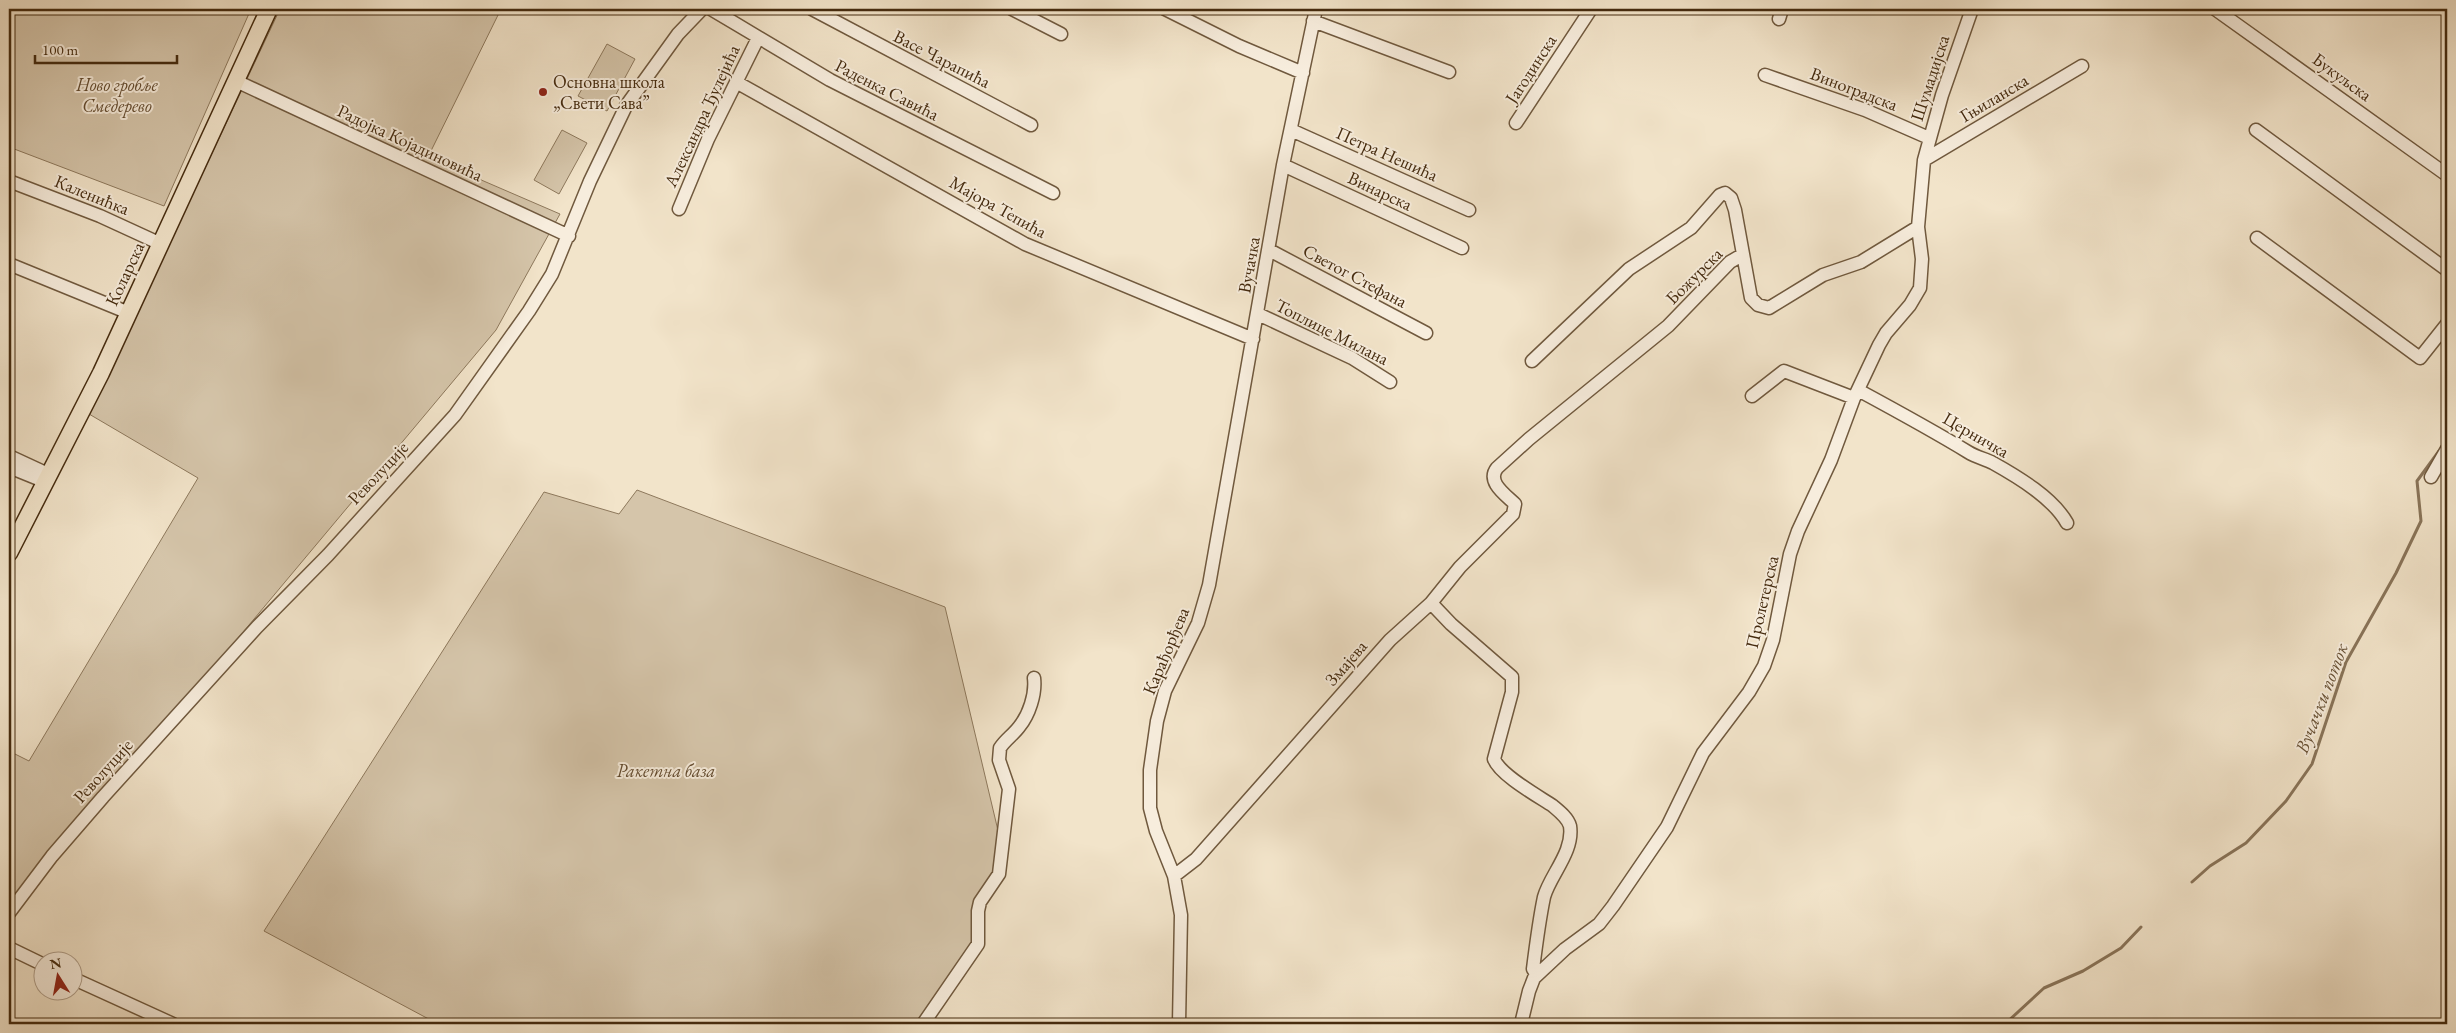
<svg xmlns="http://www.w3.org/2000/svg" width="2456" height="1033" viewBox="0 0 2456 1033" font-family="'EB Garamond',serif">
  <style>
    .green { fill: #d5c5aa; stroke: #8d785c }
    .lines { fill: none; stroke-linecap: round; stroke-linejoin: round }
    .stream { stroke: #897459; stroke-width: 3 }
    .minor-casing { stroke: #70593e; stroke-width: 15 }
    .major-casing { stroke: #452b0f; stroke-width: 19 }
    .minor { stroke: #f7eddd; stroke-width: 12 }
    .major { stroke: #f2e4ca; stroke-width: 16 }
    .poi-dot { fill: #8f2418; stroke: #f7eddd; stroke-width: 2 }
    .labels { text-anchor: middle; stroke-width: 4; stroke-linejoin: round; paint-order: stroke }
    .street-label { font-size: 18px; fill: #452b0f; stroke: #f7eddd }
    .poi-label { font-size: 18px; fill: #452b0f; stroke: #f7eddd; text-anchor: start }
    .park-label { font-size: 18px; font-style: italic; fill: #624a2e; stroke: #f7eddd }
    .water-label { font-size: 19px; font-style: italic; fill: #675034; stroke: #f7eddd }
  </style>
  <rect width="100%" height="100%" fill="#f2e4ca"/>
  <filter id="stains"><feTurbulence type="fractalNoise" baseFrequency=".004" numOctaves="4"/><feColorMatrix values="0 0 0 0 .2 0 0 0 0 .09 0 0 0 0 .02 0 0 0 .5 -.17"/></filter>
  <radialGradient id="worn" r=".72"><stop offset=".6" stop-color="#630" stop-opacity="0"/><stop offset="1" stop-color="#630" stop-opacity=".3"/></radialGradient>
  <path class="green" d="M9,9h242l-87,197 -155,-59z
    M280,9h221l-73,148 132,57 -64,116 -278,332 -209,244v-155l20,10 169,-283 -109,-64z
    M607,44l28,15 -28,52 -29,-15z
    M562,130l25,13 -28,51 -25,-14z
    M637,490l308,117 55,232 -6,37 -20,65 -59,83h-477l-174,-93 280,-439 75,22z"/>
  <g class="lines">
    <path class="stream" d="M2443,445l4,-6
      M2192,882l18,-16 36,-23 40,-42 26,-37 34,-102 50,-89 25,-52 -4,-40 22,-30
      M2005,1024l39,-36 39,-17 38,-23 20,-21"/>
    <defs>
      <path id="minor" d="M711,9l119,71 223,113
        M812,9l219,116
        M1012,9l49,25
        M1165,9l74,37 64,27
        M2215,9l232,166
        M1779,19l3,-10
        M1313,21l136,51
        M1765,75l100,35 64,28
        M236,81l333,155
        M736,82l289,162 228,95
        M1516,123l75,-114
        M1291,130l178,80
        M2256,130l191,140
        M1924,160l158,-94
        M1283,165l179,83
        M9,181l91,35 61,28
        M679,209l29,-70 50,-101
        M2257,238l163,120 27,-34
        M1269,250l157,83
        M9,264l120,49
        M1258,314l94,44 38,24
        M1532,361l97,-92 62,-41 29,-33 5,-2 6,5 4,12 16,88 7,7 11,3 54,-33 38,-13 57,-35
        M1858,390c37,20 74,40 110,62 8,5 17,7 25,11 25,14 60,35 74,60
        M1752,396l32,-25 70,27
        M9,456l41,19
        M9,467l32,13
        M2431,477l16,-28
        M1431,603l20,21 61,53v15l-18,67c6,16 44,37 59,47 6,5 15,12 17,20 4,26 -20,49 -26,71 -5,24 -8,48 -11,72l4,6
        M1174,876l22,-17 194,-219 41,-37 29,-36 53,-53 2,-10c-9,-9 -29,-22 -18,-36l32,-29 139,-113 62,-64 12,-7
        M9,913l43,-57 51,-59 154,-170 71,-72 127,-140 74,-104 23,-37 38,-93 36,-75 52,-72 24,-25
        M9,948l33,16
        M72,978l101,46
        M923,1024l55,-80v-33l2,-9 19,-28 10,-85 -10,-29 1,-12c5,-8 13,-13 19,-21 10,-12 17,-33 15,-49
        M1179,1024l2,-109 -7,-39 -18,-45 -6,-23v-38l7,-49 8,-30 33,-68 11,-38 74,-420 33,-156
        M1521,1024l8,-33 5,-13 31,-29 34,-25 14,-18 54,-79 36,-74 46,-61 15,-26 9,-26 17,-86 8,-23 33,-71 23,-62 25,-53 7,-12 24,-28 10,-17 2,-29 -4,-32 6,-67 18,-65 30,-86"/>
      <path id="major" d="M9,553l92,-180 168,-364"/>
    </defs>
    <use href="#minor" class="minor-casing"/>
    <use href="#major" class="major-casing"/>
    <use href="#minor" class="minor"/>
    <use href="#major" class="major"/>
  </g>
  <circle class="poi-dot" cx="543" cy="92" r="5"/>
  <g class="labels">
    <g class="street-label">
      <text transform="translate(942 59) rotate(27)" y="6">Васе Чарапића</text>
      <text transform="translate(1531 69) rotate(-57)" y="6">Јагодинска</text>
      <text transform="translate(2342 77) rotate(36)" y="6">Букуљска</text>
      <text transform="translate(1930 78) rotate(-72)" y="6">Шумадијска</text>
      <text transform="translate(1854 89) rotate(21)" y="6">Виноградска</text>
      <text transform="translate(887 90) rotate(27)" y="6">Раденка Савића</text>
      <text transform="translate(1994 98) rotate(-31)" y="6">Гњиланска</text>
      <text transform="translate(702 116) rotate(-65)" y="6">Александра Ђулејића</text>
      <text transform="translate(410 143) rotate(25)" y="6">Радојка Којадиновића</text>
      <text transform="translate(1387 154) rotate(24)" y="6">Петра Нешића</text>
      <text transform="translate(1380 191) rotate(25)" y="6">Винарска</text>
      <text transform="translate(92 195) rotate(22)" y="6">Каленићка</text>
      <text transform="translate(998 207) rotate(29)" y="6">Мајора Тепића</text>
      <text transform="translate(1249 265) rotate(-80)" y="6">Вучачка</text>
      <text transform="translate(125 274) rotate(-65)" y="6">Коларска</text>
      <text transform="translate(1355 276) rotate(28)" y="6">Светог Стефана</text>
      <text transform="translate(1694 276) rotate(-45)" y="6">Божурска</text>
      <text transform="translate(1332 332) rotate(27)" y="6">Топлице Милана</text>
      <text transform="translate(1976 435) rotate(30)" y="6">Церничка</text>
      <text transform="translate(378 473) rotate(-47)" y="6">Револуције</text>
      <text transform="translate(1762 602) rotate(-77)" y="6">Пролетерска</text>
      <text transform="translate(1166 651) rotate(-67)" y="6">Карађорђева</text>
      <text transform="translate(1346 663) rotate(-49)" y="6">Змајева</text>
      <text transform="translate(103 771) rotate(-48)" y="6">Револуције</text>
    </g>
    <g class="poi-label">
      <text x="553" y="88">Основна школа<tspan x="553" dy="21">„Свети Сава”</tspan></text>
    </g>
    <g class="park-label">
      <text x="117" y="91">Ново гробље<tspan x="117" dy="21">Смедерево</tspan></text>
      <text x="666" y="777">Ракетна база</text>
    </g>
    <g class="water-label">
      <text transform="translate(2321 698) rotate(-69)" y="7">Вучачки поток</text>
    </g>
  </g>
  <rect width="2456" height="1033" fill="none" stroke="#f2e4ca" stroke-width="30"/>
  <rect x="10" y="10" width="2436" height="1013" fill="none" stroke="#452b0f" stroke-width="2.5"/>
  <rect x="15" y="15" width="2426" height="1003" fill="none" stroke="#452b0f"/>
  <g transform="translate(58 976) rotate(349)"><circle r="24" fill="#f7eddd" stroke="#b09f8b"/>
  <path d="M0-4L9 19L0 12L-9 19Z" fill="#8f2418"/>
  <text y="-8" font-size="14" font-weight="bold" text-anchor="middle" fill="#452b0f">N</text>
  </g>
  <path d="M35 55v8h142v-8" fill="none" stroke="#452b0f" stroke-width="2.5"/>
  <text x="42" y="55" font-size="15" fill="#452b0f" stroke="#f7eddd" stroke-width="4" paint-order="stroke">100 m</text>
  <rect width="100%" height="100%" filter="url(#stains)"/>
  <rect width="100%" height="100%" fill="url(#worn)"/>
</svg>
